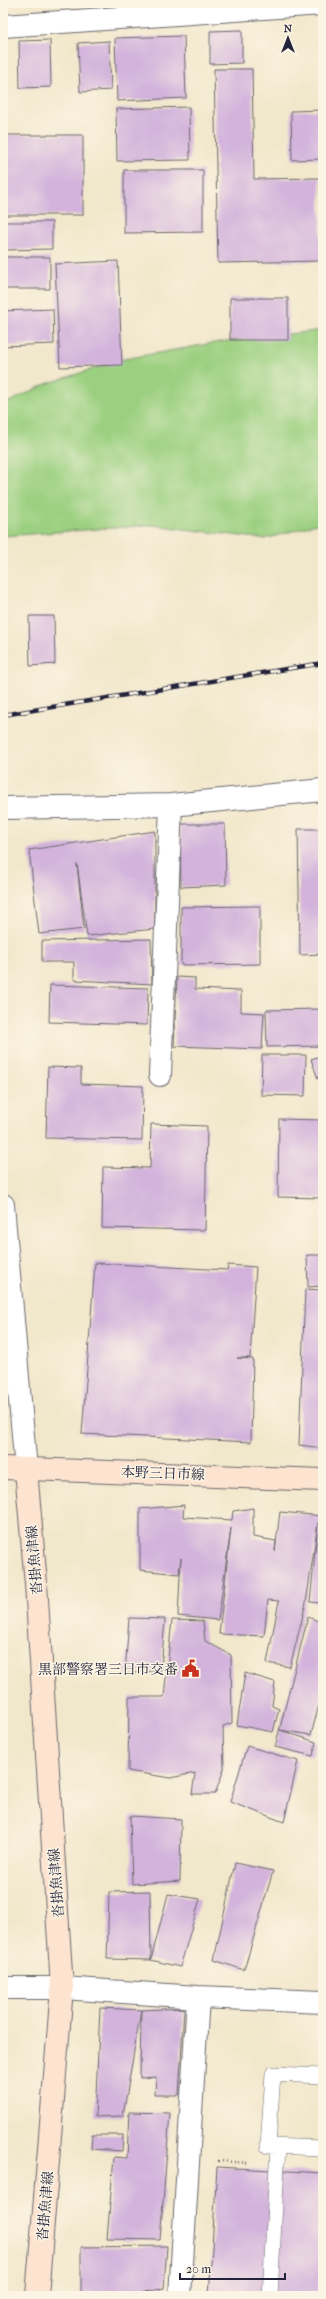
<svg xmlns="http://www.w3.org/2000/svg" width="326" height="2299" viewBox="0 0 326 2299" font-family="'IM FELL French Canon','Noto Serif JP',serif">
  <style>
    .green { fill: #9cd081; stroke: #5f795e }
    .building { fill: #d3b3dc }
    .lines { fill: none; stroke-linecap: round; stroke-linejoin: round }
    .service-casing { stroke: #6a676d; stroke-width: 16 }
    .minor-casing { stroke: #6a676d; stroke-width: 24 }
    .tertiary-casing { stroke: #6a676d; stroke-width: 24 }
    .secondary-casing { stroke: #6a676d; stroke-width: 24 }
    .path { stroke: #6a676d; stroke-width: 2.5; stroke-dasharray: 1 3; stroke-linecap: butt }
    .service { stroke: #fff; stroke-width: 15 }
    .minor { stroke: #fff; stroke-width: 22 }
    .tertiary { stroke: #fff; stroke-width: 22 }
    .secondary { stroke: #fde4d0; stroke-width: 22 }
    .rail-casing { stroke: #22223b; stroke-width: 4.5 }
    .rail { stroke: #fcf5e5; stroke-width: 3; stroke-dasharray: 9; stroke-linecap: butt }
    .labels { text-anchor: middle; stroke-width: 3; stroke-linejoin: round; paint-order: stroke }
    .street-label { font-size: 14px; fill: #22223b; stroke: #fcf5e5 }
    .poi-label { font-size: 14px; fill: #22223b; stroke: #fcf5e5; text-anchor: end }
  </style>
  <rect width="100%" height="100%" fill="#fcf5e5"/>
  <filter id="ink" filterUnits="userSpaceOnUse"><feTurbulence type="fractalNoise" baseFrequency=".025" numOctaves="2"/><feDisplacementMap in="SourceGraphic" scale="8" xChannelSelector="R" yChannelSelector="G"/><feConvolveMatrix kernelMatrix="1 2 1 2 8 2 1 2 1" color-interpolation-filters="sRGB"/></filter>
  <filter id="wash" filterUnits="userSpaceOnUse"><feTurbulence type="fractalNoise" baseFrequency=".012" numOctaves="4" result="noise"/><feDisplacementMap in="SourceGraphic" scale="16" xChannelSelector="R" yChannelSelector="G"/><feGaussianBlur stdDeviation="0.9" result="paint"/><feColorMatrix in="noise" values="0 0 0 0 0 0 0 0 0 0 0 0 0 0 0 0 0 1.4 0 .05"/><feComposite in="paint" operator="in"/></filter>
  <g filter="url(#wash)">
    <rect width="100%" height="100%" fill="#f1e7cb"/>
    <path class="green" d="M323,330v192l-58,17 -113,-14 -149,11v-131l43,-21 78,-25 95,-17z"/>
    <g id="blocks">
      <path class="building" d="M242,30v33l-32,1v-33z
        M184,36l2,62 -69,3 -2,-63z
        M50,40l1,47 -31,1 -1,-47z
        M109,41l2,49 -31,2 -2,-49z
        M214,69h38l2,110 66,-1 1,83 -103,2z
        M189,107l1,53 -73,1 -1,-52z
        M323,110v49l-31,1 -1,-49z
        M3,135h80v80h-80z
        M124,170h79v62l-79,1z
        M3,222h49v27l-49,1z
        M3,257h47v32h-47z
        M118,261l4,104 -62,2 -5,-103z
        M230,298h58v42h-58z
        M53,309l1,35 -51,2v-35z
        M29,616h25l1,48 -25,2z
        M180,824h45l1,61 -45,2z
        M298,829h25v125l-23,1z
        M155,831v98l-68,7 -10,-72 7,65 -45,5 -10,-84z
        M260,906v58l-79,1v-58z
        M151,939l1,45 -78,-4v-18h-32v-21z
        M177,977l18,1v11l46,2v21l23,1 -2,36 -88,-3z
        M50,985l98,3 -1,37 -98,-3z
        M322,1009l1,37 -56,1 -1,-37z
        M262,1055h44l-1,41 -44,-1z
        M323,1055v22l-5,2 -7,-20z
        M48,1067l33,1v16l62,2 -1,54 -96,-2z
        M279,1119l44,1v78l-45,-1z
        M151,1124l56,2 -2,104 -103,-2 1,-61 47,1z
        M307,1255h16v31l-15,1z
        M95,1263l132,7 1,-5 28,2 -6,91h-13l16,1 -2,83 -169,-8z
        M305,1289l18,1v158l-24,-3z
        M184,1505l-1,12 49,3 1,-9 20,-3v29l23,4 -1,10 5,-39 43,4v87l-13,-1 8,-79 -12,80 -16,64 -23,-4 12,-62 -11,-1 -4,36 -45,-2 12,-106 -13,92 -40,-4 3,-58 -2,16 -39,-4v-61z
        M308,1617l15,6v67l-12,45 -31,-5 36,12 -3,14 -38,-9z
        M129,1618l36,1 -4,51 -36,4z
        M172,1620l31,1 2,20 26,14 1,68 -9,3 1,43 -9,25h-23l3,-21 -25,5 -42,-7 1,-74h35z
        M245,1673l30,9 -3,24 7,3 -6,23 -36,-7z
        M247,1746l51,15 -14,61 -54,-20z
        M130,1816l51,3 -1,62 -48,3z
        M235,1863l38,8 -29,99 -30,-10z
        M150,1891l1,69 17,-66 32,5 -20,68 -29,-7 -44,-1 2,-67z
        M100,2008l41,2 43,-2 -5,87h-24l1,-18 -16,1 1,-68 -18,106 -28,1z
        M129,2112l41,1 -10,127 -53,-1 7,-82 13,1z
        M92,2135h31l-1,16 -31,-2z
        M217,2167l106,6v123h-114z
        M167,2246l-3,42 -23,5 -1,3h-59v-49z"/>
    </g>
  </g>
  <g filter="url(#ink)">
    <use href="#blocks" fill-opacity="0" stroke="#6a676d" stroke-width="1"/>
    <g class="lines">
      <defs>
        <path id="service" d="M323,2076l-50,-2 -5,72 55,2
          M270,2296l8,-150"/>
        <path id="minor" d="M3,26l320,-22
          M3,808l168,-3 152,-15
          M160,1075l11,-270
          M3,1988h59l136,9 125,5
          M180,2296l18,-299"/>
        <path id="tertiary" d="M3,1205l23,265"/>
        <path id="secondary" d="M3,1468l320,12
          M26,1470l10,114 26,404 -25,308"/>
      </defs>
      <use href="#service" class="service-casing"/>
      <use href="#minor" class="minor-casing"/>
      <use href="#tertiary" class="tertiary-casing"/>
      <use href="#secondary" class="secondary-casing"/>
      <path class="path" d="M218,2161l31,2"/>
      <use href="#service" class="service"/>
      <use href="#minor" class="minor"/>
      <use href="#tertiary" class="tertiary"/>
      <use href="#secondary" class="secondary"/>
      <defs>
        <path id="rail" d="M3,715l320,-52"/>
      </defs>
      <use href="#rail" class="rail-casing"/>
      <use href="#rail" class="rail"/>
    </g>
  </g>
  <defs>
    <symbol id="civic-bare" viewBox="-9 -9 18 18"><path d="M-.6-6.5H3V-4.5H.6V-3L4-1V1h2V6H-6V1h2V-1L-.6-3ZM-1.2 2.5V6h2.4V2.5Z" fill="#c8321e" stroke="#fcf5e5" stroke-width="2.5" paint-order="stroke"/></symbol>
  </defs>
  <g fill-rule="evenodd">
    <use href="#civic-bare" x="178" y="1656" width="25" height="25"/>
  </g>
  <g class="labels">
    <g class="street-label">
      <text transform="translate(163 1473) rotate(2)" y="5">本野三日市線</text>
      <text transform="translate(34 1560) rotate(-95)" y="5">沓掛魚津線</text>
      <text transform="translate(56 1883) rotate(-94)" y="5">沓掛魚津線</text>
      <text transform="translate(45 2206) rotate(-85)" y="5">沓掛魚津線</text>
    </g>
    <g class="poi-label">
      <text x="178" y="1674">黒部警察署三日市交番</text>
    </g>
  </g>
  <rect width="326" height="2299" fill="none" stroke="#fcf5e5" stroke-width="16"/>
  <g transform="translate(288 38)" stroke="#fcf5e5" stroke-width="3" paint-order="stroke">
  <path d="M0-3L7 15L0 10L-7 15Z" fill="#22223b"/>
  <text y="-6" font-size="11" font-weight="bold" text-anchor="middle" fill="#22223b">N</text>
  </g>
  <path d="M180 2273v6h105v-6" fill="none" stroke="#22223b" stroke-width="2"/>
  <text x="186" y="2273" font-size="12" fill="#22223b" stroke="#fcf5e5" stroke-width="3" paint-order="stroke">20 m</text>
</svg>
